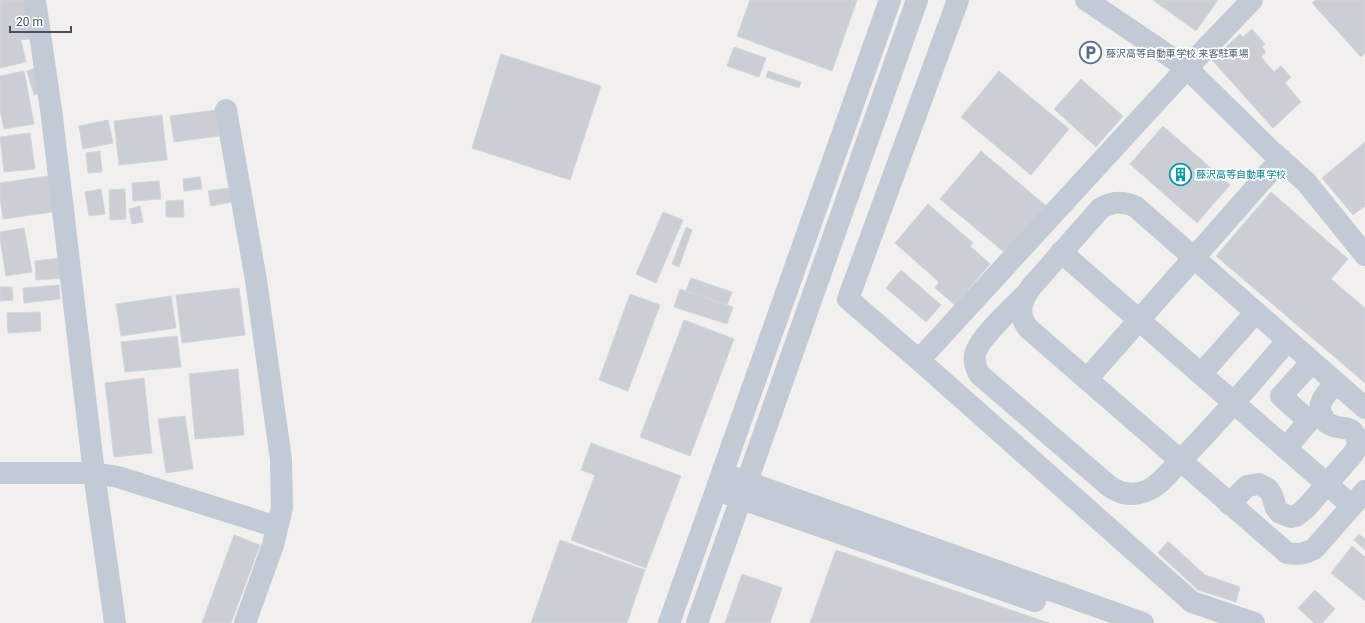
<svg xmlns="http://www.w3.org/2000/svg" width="1365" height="623" viewBox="0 0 1365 623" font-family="Roboto,'Noto Sans JP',sans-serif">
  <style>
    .building { fill: #cbced5; stroke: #d3d5db }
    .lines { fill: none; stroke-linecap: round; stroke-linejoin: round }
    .minor { stroke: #c2cad5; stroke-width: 22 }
    .labels { text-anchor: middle; stroke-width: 3.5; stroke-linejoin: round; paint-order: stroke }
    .service-label { font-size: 10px; fill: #4e5e75; stroke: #fff; text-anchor: start }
    .culture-label { font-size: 10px; fill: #0d838f; stroke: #fff; text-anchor: start }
  </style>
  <rect width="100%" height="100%" fill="#f2f0ef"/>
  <path class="building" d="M0,0h27l7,38 -13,2 5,22 -26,6z
    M750,0h107l-25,71 -95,-35z
    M1153,0h65l-22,31z
    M1316,0h49v53l-4,4 -49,-54z
    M1252,29l13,15 -3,3 4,5 -5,5 13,15 7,-6 10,11 -6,6 16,19 -28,26 -61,-68 28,-26 3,3z
    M734,47l32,11 -7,19 -32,-11z
    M501,54l100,32 -31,94 -98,-32z
    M38,67l7,25 -11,3 -7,-24z
    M24,71l10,53 -30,5 -4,-19v-34z
    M768,71l33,11 -2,6 -33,-11z
    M999,71l70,58 -38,46 -70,-58z
    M1081,79l42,37 -27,31 -42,-38z
    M216,110l3,26 -45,6 -4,-26z
    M162,115l5,45 -48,5 -5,-44z
    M108,120l5,23 -30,6 -4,-23z
    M1163,126l67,59 -33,38 -67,-59z
    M30,133l5,36 -31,3 -4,-35z
    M1365,142v64l-12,9 -31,-37z
    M100,151l2,21 -14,1 -2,-20z
    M981,151l69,58 -40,48 -70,-58z
    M54,175l5,36 -56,8 -3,-21v-15z
    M200,177l2,12 -18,2 -1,-12z
    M159,181l2,18 -28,2 -1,-18z
    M229,188l3,14 -21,4 -3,-15z
    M101,189l4,25 -16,2 -4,-24z
    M125,189l1,30 -16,1 -1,-30z
    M1271,192l77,67 -17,20 34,29v75l-149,-127z
    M183,200l1,17h-18v-16z
    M928,204l45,39 -3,3 20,18 -35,41 -20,-17 4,-6 -44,-39z
    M140,206l3,16 -11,2 -3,-15z
    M663,212l20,8 -27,63 -20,-9z
    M686,227l6,3 -13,37 -7,-3z
    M24,228l8,44 -26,4 -6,-37v-7z
    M62,258l2,20 -28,2 -1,-19z
    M901,270l40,35 -15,17 -40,-34z
    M691,278l41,14 -5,13 -41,-14z
    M59,285l1,14 -36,4 -1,-15z
    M0,287h12l1,13 -13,1z
    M239,288l6,47 -63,8 -6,-48z
    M680,289l53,18 -6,17 -53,-17z
    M630,294l30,11 -32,86 -29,-11z
    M171,296l5,32 -55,8 -5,-32z
    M40,312l1,19 -33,2 -1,-20z
    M684,320l50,19 -44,117 -50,-19z
    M177,336l4,31 -56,5 -4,-30z
    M238,369l6,66 -49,4 -6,-65z
    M144,378l8,75 -38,4 -9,-74z
    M185,416l8,53 -27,4 -8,-54z
    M591,443l90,33 -35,92 -75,-28 24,-65 -14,-5z
    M1359,534l6,5v11l-11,-10z
    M234,535l26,10 -29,78h-29z
    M560,540l85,30 -18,53h-96z
    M1168,541l37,34 35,12 -4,15 -38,-12 -40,-37z
    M1352,546l13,11v44l-34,-28z
    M836,550l213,73h-239z
    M742,574l40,14 -12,35h-45z
    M1315,590l20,19 -13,14h-8l-16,-15z"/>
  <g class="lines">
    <path class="minor" d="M35,0l17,117 42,356 21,150
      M958,0l-110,299 71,61 273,242 62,21
      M1086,0l101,68 82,81 37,33 59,73
      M226,110l30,170 25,180 1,48 -9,37 -28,78
      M1061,252l291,254
      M1024,296c-11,11 -47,44 -49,59 -1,7 1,14 5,20l129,111c11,8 24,10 37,5 14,-5 24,-20 34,-30 38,-38 73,-80 108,-121
      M919,360l268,-292 65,-68
      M1201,374l55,-62
      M1087,379l194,-220
      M1365,408l-229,-201c-13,-6 -24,-6 -36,2l-68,77c-11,14 -16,28 -3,43l258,224c11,2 19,1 28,-5l50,-57
      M1286,448l23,-27 -28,-25 31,-34
      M0,473h94l24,4 159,50
      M733,477l410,146
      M728,494l307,107
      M1229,504l18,-18 12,-2 9,5 4,6 4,13 4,5 11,4 5,-1 10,-8 47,-54 5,-8c-3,-25 -15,-14 -29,-22 -2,-1 -5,-4 -6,-7 -9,-13 5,-25 13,-34
      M669,623l221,-623
      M697,623l220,-623"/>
  </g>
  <defs>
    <symbol id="parking-ring" viewBox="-11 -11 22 22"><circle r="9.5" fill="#fff" stroke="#5c6f8a" stroke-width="1.5"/><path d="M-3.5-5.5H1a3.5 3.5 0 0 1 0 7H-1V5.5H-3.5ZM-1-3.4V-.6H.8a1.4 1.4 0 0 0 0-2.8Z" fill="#5c6f8a"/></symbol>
    <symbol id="building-ring" viewBox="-11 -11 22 22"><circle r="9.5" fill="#fff" stroke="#0f9aa8" stroke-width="1.5"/><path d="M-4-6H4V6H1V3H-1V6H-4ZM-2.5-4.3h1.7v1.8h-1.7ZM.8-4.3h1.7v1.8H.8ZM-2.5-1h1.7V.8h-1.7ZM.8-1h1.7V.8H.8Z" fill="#0f9aa8"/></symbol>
  </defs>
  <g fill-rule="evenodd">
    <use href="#parking-ring" x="1078" y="40" width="25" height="25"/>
    <use href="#building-ring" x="1168" y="162" width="25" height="25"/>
  </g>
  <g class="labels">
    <g class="service-label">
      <text x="1106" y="57">藤沢高等自動車学校 来客駐車場</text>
    </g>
    <g class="culture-label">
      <text x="1196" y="178">藤沢高等自動車学校</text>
    </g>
  </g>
  <path d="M10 26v6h61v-6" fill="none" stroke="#47505e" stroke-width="2"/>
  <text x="16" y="26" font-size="12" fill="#47505e" stroke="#ffffff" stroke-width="3" paint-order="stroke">20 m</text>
</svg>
